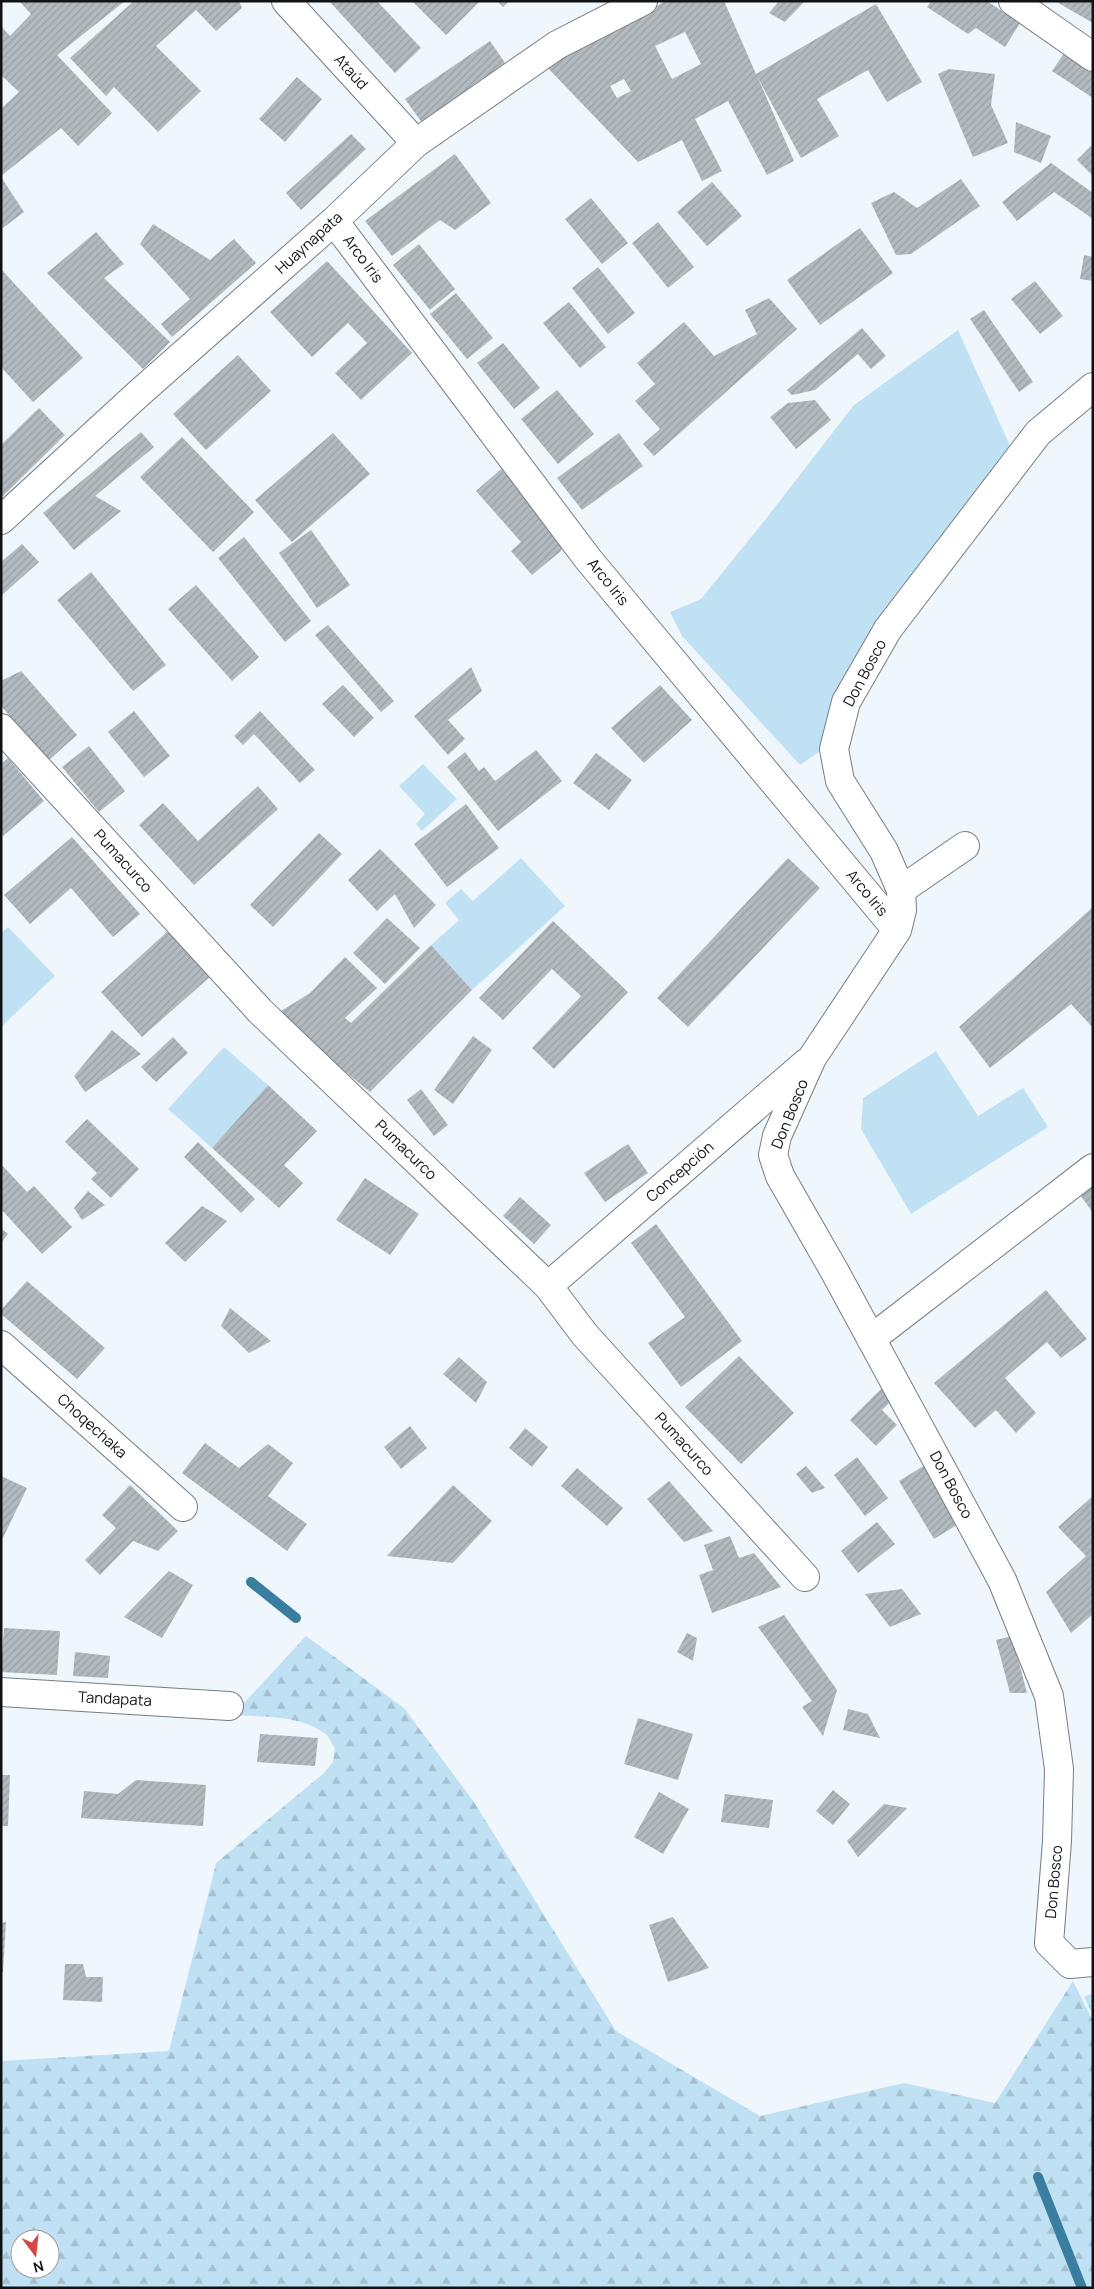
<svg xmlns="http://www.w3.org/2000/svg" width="1094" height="2289" viewBox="0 0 1094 2289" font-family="Manrope,sans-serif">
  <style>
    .green { fill: #c0e1f4 }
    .forest { fill: url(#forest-firs); fill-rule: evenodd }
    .park { fill: url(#park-tufts) }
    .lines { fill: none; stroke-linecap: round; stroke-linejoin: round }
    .stream { stroke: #397ea1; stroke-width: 10 }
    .building { fill: url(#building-hatch); fill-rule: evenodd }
    .minor-casing { stroke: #767e82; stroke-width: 30 }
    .minor { stroke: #fff; stroke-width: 28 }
    .labels { text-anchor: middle; stroke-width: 4.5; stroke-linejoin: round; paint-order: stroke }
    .street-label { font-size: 15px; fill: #101214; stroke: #fff }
  </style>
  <defs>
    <pattern id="forest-firs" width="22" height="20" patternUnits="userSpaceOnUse" patternTransform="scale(1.25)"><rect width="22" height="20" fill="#c0e1f4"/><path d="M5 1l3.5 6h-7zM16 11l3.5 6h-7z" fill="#a4c0d0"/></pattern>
    <pattern id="park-tufts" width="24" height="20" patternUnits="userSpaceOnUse" patternTransform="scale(1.25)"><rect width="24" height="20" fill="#c0e1f4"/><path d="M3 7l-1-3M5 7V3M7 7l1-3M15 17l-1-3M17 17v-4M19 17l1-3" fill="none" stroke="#a4c0d0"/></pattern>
    <pattern id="building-hatch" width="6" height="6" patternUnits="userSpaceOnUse" patternTransform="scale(1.25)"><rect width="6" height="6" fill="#b2babf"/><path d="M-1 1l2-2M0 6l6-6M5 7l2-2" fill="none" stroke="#989fa3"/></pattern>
  </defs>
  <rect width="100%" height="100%" fill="#eff7fd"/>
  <path class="green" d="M958,330l53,118 -182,297 -29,20 -118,-129 -12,-24 31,-13 64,-79 89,-115z
    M423,764l34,35 -35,32 -6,-7 9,-10 -26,-28z
    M521,858l44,48 -93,84 -41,-45 28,-25 -14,-17 16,-14 12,12z
    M8,927l47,49 -54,51v-94z
    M224,1047l44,38 -56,63 -44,-39z
    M936,1051l42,65 45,-28 25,39 -137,87 -50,-85 2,-31z"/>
  <path class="forest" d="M306,1636l98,72 70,94 142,229 144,85 144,-33 91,20 78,-122 20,40v267h-1092v-227l168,-10 47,-188 108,-90 9,-11 2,-13c-3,-5 -6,-13 -11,-16 -24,-18 -62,-16 -91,-18zM20,2239h30v30h-30z"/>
  <path class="park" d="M1093,1993v23l-9,-19z"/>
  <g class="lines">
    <path class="stream" d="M251,1582l45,36
      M1038,2177l44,111"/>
  </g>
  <path class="building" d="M19,1h106l-68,54 55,58 -34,33 -17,-18 -60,48v-67l18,-17 -18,-17v-49l9,10 21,-22z
    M134,1h105l3,7 -26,23 -20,-21 -40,36 45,45 -43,41 -44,-45 -8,9 -36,-38z
    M329,1h48l44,47 -26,25z
    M415,1h65l-34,34 -33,-33z
    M497,1h12l-6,6z
    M666,1h58l32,73 120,-70 46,78 -35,20 -19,-32 -51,29 22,37 -38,22 -43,-80 36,83 -27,14 -39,-74 -33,18 27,52 -20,10 -20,-41 -44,22 -94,-98zM685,32l16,32 -29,15 -17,-33zM624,79l7,12 -14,7 -7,-12z
    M779,1h26l-20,21 -16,-9z
    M931,1h56l33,22 -15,24 -29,-19 -8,6 -41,-27z
    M1055,1h38v22z
    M490,41l20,29 -85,57 -20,-28z
    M1067,49l26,17v32l-41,-27z
    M949,69l46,5 -4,31 17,38 -35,14 -35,-83z
    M297,77l25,22 -37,43 -26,-23z
    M1016,122l35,14 -10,27 -27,-11z
    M351,134l15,15 -65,61 -15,-17z
    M1091,146l2,2v28l-16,-16z
    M455,154l36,49 -36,27 -15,-10 -48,36 -27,-35z
    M1051,163l42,30v26l-39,-27 -37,29 -15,-19z
    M1,177l23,35 -21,16 -2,-1z
    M961,179l19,27 -69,48 -15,1 -25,-52 23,-11 23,16z
    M712,182l30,34 -35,30 -30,-34z
    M591,198l37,45 -26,21 -37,-45z
    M658,222l36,45 -26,21 -36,-45z
    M153,224l57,36 24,-21 22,24 -84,74 -11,-13 29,-25 -50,-55z
    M860,228l33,45 -73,52 -33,-45z
    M96,232l28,32 -20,14 66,64 -27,27 -96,-96z
    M419,244l36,45 -25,21 -37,-45z
    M1084,255l9,2v24l-13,-2z
    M327,261l85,92 -51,47 -26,-27 32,-30 -19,-20 -36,34 -42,-45z
    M598,267l37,46 -27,21 -36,-46z
    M1,269l82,89 -50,44 -32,-35z
    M1035,281l28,35 -23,18 -29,-35z
    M456,293l37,45 -26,21 -37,-45z
    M769,298l28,31 -143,127 -11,-12 17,-15 -25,-28 20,-17 -18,-21 47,-41 30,34 43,-22 -12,-24z
    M569,302l37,45 -26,21 -37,-45z
    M984,310l49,72 -14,10 -49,-73z
    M862,328l24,28 -15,13 -13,-15 -43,36 -23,5 -5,-5z
    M503,343l37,45 -26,21 -37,-46z
    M238,355l33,36 -65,59 -33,-36z
    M557,390l37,44 -36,30 -37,-45z
    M815,400l16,20 -35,29 -26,-32 18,-14z
    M39,408l26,27 -64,63v-53z
    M141,432l13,15 -59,49 26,15 -47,39 -31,-37z
    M333,433l37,41 -78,68 -37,-42z
    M619,433l24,33 -61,44 -25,-32z
    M182,437l72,75 -41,40 -73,-75z
    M501,469l63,72 -3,10 -29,24 -21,-24 10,-9 -45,-51z
    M311,530l39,55 -33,23 -38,-55z
    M244,537l67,84 -26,21 -67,-84z
    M22,544l17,18 -38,34v-34z
    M91,572l75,93 -33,26 -76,-91z
    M196,585l63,72 -27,24 -64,-72z
    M328,625l66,76 -13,11 -66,-77z
    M471,667l11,24 -34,29 17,19 -17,16 -34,-39z
    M21,671l56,64 -28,25 -48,-54v-25z
    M343,685l31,33 -20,19 -32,-33z
    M660,685l32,35 -48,43 -33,-35z
    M134,711l36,45 -26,21 -36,-45z
    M260,711l55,59 -15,13 -46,-49 -11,11 -9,-9z
    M89,746l36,45 -26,21 -37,-45z
    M536,750l26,31 -64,50 -51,-64 18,-15 14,19 5,-4 11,14z
    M596,753l36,27 -23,30 -36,-27z
    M8,758l36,43 -41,35 -2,-2v-70z
    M258,786l20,23 -84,76 -55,-60 24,-22 35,38z
    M466,804l33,44 -52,39 -33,-43z
    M319,833l23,21 -69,73 -23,-22z
    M72,837l68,77 -27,23 -42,-49 -41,36 -26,-29z
    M380,849l56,56 -22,23 -19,-34 -18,17 -29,-31z
    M788,858l32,30 -132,139 -31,-29z
    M1093,907v121l-22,-24 -81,64 -31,-41z
    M387,918l33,30 -35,36 -32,-31z
    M553,921l75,71 -74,77 -22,-21 49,-52 -29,-27 -49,51 -24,-22z
    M169,930l42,46 -69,61 -41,-45z
    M431,945l41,45 -102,102 -49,-40 -40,-41 29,-18 35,-36 32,31 -32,30 6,5z
    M112,1030l29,24 -56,38 -11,-16z
    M473,1036l19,14 -39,54 -19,-14z
    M173,1037l15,16 -32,29 -15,-15z
    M268,1085l49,46 -33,34 19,18 -24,25 -67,-60z
    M421,1089l27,36 -14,11 -27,-36z
    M87,1119l52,50 -28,29 -20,-19 6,-6 -32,-31z
    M198,1142l57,57 -14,14 -57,-56z
    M628,1144l20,29 -43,29 -21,-29z
    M1,1164l26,28 7,-6 38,41 -30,27 -41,-45z
    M1093,1171v42l-20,-28z
    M365,1178l54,36 -29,41 -54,-35z
    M88,1191l17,14 -23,15 -8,-12z
    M520,1197l31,28 -17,19 -31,-28z
    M202,1206l25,15 -42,41 -20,-19z
    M656,1224l86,117 -61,46 -33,-44 37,-26 -54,-74z
    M1,1228l7,6 -7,9z
    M27,1281l78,67 -28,31 -76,-65v-4z
    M1046,1290l41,49 -26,19 -14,-16 -42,36 31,35 -20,20 -20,-23 -21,18 -41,-45z
    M230,1308l41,33 -22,12 -28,-27z
    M739,1356l55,57 -53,51 -56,-57z
    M459,1357l28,25 -11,21 -33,-29z
    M885,1385l11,11 -14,14 15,15 -21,21 -26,-26z
    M410,1426l17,22 -26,21 -17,-22z
    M525,1428l23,19 -16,20 -23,-19z
    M205,1443l34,25 29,-24 25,19 -25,33 39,28 -20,27 -105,-78z
    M857,1457l31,41 -23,18 -31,-41z
    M930,1462l35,58 -31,19 -35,-58z
    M806,1466l19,22 -13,5 -16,-19z
    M577,1468l46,40 -16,18 -46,-40z
    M1,1476l26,12 -26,54z
    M669,1481l44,50 -29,11 -37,-43z
    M130,1485l48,46 -20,20 -25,-10 -33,34 -15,-15 31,-32 -14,-13z
    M453,1485l39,36 -39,42 -66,-7z
    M1093,1496v118l-22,19 -25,-41 40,-36 -28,-29z
    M877,1522l18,22 -37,29 -17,-22z
    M730,1536l9,22 15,-5 27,34 -69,26 -13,-38 14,-5 -9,-25z
    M169,1571l24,14 -31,53 -38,-21z
    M902,1589l19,25 -31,13 -25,-33z
    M784,1615l53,75 -14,46 -21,-29 10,-6 -54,-74z
    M4,1628l56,3 -3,44 -56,-3z
    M687,1633l10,5 -4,23 -16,-9z
    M1012,1636l15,57h-17l-14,-53z
    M75,1652l35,4 -2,22 -35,-2z
    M848,1709l20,5 12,24 -37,-8z
    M638,1718l55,16 -15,46 -54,-16z
    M260,1734l58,4 -3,28 -58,-4z
    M1,1775h9l-2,51h-7z
    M136,1780l70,5 -3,41 -122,-8 3,-27 34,3z
    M833,1790l17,14 -17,21 -17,-14z
    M659,1792l30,17 -26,45 -29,-17z
    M725,1794l48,6 -4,28 -48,-6z
    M884,1804l23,4 -49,49 -11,-16z
    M673,1917l36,51 -41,14 -19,-57z
    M6,1922l-3,50h-2v-49z
    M65,1964h18l3,13h17l-1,25 -39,-2z"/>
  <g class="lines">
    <defs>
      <path id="minor" d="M286,1l130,142
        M1013,1l80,56
        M334,221l254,338 309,371
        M1093,387l-55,46 -150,196 -42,73 -12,47 6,32 44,70 17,39 1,20 -5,20 -85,128 -35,78 -4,19 7,21 55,96 167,308 47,116 10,73 -2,72 -8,102 21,21 23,-2
        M1,520l136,-125 197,-174 82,-78 141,-98 86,-44
        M1,728l259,283 288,275 37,49 220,242
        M901,890l64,-44
        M548,1286l258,-223
        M871,1339l222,-171
        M1,1345l182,162
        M1,1692l228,14"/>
    </defs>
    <use href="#minor" class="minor-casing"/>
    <use href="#minor" class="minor"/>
  </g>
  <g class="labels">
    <g class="street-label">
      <text transform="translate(351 72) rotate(48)" y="5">Ataúd</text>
      <text transform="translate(309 243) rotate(-42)" y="5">Huaynapata</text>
      <text transform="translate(363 259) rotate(53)" y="5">Arco Iris</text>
      <text transform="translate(608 582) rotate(51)" y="5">Arco Iris</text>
      <text transform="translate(865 673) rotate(-62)" y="5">Don Bosco</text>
      <text transform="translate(123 861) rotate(48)" y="5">Pumacurco</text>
      <text transform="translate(867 893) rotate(50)" y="5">Arco Iris</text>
      <text transform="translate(790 1114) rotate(-68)" y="5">Don Bosco</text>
      <text transform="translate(406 1150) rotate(44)" y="5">Pumacurco</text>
      <text transform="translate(680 1172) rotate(-41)" y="5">Concepción</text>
      <text transform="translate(92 1426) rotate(42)" y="5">Choqechaka</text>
      <text transform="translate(684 1444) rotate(48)" y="5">Pumacurco</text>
      <text transform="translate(951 1485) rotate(62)" y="5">Don Bosco</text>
      <text transform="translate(115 1699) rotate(3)" y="5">Tandapata</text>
      <text transform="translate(1054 1882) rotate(-85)" y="5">Don Bosco</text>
    </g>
  </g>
  <rect width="1094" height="2289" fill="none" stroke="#101214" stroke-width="5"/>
  <g transform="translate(35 2254) rotate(165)"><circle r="24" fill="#ffffff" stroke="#9fa0a1"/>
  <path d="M0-4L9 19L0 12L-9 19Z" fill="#d64649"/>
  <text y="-8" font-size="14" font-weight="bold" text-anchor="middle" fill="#101214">N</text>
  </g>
</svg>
